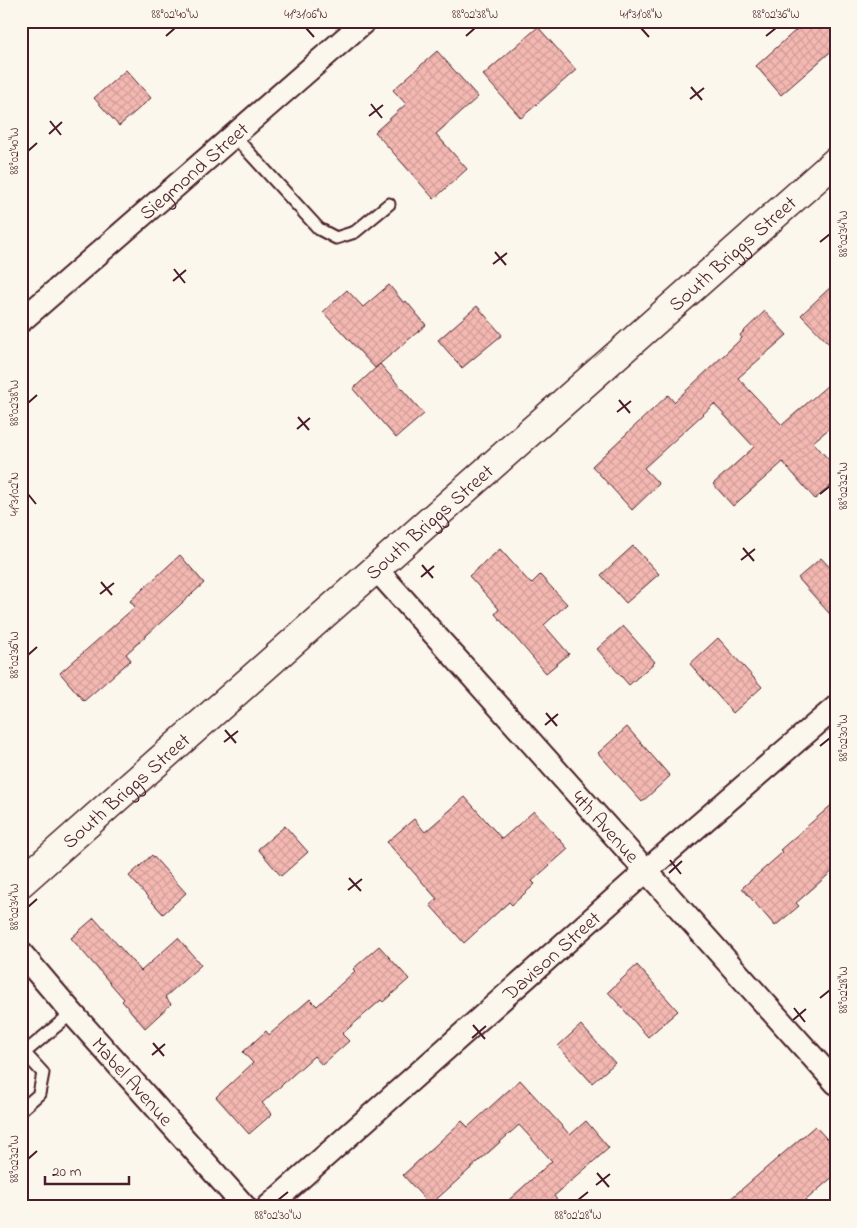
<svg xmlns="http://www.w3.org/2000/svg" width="857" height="1228" viewBox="0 0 857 1228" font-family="'Indie Flower',sans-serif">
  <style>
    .building { fill: url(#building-cross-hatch); stroke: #4a1f2b }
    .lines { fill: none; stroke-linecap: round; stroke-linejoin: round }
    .lane-casing { stroke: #4a1f2b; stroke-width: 15 }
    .street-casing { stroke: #4a1f2b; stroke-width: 26 }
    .secondary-casing { stroke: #4a1f2b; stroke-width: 31 }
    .lane { stroke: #fbf7ec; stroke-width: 11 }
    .street { stroke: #fbf7ec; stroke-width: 22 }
    .secondary { stroke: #fbf7ec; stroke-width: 28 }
    .ticks { fill: none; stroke: #4a1f2b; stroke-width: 2 }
    .labels { text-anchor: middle; stroke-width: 4.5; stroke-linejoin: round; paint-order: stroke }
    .street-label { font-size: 20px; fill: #4a1f2b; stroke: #fbf7ec }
    .neatline { fill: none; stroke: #4a1f2b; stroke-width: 2 }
    .ticks-label { font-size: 12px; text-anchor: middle; fill: #4a1f2b }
  </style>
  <defs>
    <pattern id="building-cross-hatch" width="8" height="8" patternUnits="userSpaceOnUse" patternTransform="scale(1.25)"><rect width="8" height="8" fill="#f4b8b2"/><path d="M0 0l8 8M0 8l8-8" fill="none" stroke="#d39e99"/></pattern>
  </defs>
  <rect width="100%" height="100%" fill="#fbf7ec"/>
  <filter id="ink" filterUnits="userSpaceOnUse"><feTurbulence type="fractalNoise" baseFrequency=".02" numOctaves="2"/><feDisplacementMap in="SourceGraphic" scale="10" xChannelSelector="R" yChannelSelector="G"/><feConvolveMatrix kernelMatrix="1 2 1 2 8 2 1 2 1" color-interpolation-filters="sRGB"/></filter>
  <g filter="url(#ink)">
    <path class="building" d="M806,21h30v26l-55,48 -25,-29z
      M538,27l38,43 -55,48 -38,-43z
      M437,51l41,46 -42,37 31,35 -33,30 -59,-67 31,-28 -13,-14z
      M126,70l25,28 -32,28 -25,-28z
      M836,282v69l-35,-36z
      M389,285l15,18 2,-2 20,24 -51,43 -52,-56 24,-22 16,17z
      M477,306l25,29 -40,33 -24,-28z
      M765,311l22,24 -49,43 44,47 54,-47v45l-23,19 23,26v13l-21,18 -32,-37 -50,44 -20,-22 41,-37 -40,-43 -70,64 15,16 -27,26 -40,-44 76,-71 6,7 68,-64 -2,-3z
      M380,364l44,50 -28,24 -43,-49z
      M633,546l26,28 -33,29 -25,-28z
      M500,549l31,35 9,-9 27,29 -23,21 25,29 -23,19 -51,-59 4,-5 -30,-33z
      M180,555l24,28 -78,71 5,6 -47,41 -24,-28 75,-66 -5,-6z
      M821,558l15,16v47l-38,-43z
      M623,626l32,36 -26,23 -32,-36z
      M718,638l44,49 -29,26 -43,-49z
      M627,727l43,49 -28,26 -44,-49z
      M465,797l37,42 32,-28 34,38 -36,32 3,3 -23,21 -3,-3 -45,41 -34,-38 7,-6 -50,-57 27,-23 11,13z
      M836,801v67l-40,35 3,3 -24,20 -33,-38 41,-36 -3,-2z
      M285,826l23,26 -27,24 -23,-27z
      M152,855l34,38 -23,21 -34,-38z
      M94,918l47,53 37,-33 23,27 -36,32 6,7 -26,24 -23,-27 2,-2 -53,-61z
      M379,946l30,33 -26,23 -2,-2 -39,34 7,7 -27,24 -8,-9 -52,47 10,11 -23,20 -33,-37 37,-34 -10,-11 23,-21 3,4 41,-36 7,7 38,-35 -2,-2z
      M637,965l41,46 -30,26 -40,-45z
      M581,1025l34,38 -23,20 -34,-37z
      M520,1080l50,55 16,-14 23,27 -55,48 9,11h-62l51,-46 -33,-36 -89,80 -27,-30 59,-54 6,6z
      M815,1126l21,23v25l-38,33h-77z"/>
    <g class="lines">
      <defs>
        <path id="lane" d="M234,136l85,93 17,9 19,-6 34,-28
          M21,1049l22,24 -4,21 -18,16
          M24,1053l48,-40"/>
        <g id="street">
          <path id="s1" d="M21,321l344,-300"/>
          <path id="s2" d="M376,569l460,514"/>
          <path id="s3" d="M21,953l51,60 173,194"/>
          <path id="s4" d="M268,1207l378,-336 190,-164"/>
        </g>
        <g id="secondary">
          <path id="s5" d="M21,883l815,-722"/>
        </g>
      </defs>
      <use href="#lane" class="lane-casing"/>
      <use href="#street" class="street-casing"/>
      <use href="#secondary" class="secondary-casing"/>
      <use href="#lane" class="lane"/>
      <use href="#street" class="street"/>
      <use href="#secondary" class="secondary"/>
    </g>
  </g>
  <path class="ticks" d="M306,28l8,9M641,28l8,9M166,36l9,-8M466,36l9,-8M766,36l10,-8M691,87l11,13M690,99l14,-11M371,104l11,14M369,116l14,-11M50,121l11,14M49,134l13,-12M28,151l9,-8M820,242l10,-8M495,252l11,13M493,264l14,-11M174,269l11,14M173,281l13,-11M619,400l11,13M28,403l9,-8M617,412l14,-11M298,417l11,13M297,429l13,-11M28,494l8,10M820,494l10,-8M743,548l11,13M741,560l14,-11M422,565l11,13M421,577l13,-11M101,582l11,13M100,594l14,-11M28,655l9,-8M546,713l11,13M545,725l13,-11M225,730l11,13M224,742l14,-11M820,746l10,-8M670,860l11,14M669,873l13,-12M349,878l12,13M348,890l14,-11M28,907l9,-8M820,998l10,-8M794,1008l11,14M793,1020l13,-11M473,1025l12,14M472,1038l14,-12M153,1043l11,13M152,1055l13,-11M28,1159l9,-8M597,1173l12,14M596,1185l14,-11M278,1200l10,-8M578,1200l10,-8"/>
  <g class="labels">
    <g class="street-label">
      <text dy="7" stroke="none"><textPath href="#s1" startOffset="229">Siegmond Street</textPath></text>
      <text dy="7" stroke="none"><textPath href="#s5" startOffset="950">South Briggs Street</textPath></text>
      <text dy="7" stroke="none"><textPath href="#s5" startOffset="545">South Briggs Street</textPath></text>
      <text dy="7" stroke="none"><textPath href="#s5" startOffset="140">South Briggs Street</textPath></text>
      <text dy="7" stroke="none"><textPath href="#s2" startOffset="345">4th Avenue</textPath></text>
      <text dy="7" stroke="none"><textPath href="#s4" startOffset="379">Davison Street</textPath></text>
      <text dy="7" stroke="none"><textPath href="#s3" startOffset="170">Mabel Avenue</textPath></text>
    </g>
  </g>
  <rect width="857" height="1228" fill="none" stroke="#fbf7ec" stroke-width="55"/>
  <path d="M45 1176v8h84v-8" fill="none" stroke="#4a1f2b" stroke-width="2.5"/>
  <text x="52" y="1176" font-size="15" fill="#4a1f2b" stroke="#fbf7ec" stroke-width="4" paint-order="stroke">20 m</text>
  <rect x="28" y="28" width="802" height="1172" class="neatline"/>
  <g class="ticks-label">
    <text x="175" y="18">88°02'40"W</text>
    <text x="306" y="18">41°31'06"N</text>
    <text x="475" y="18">88°02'38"W</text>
    <text x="641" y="18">41°31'08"N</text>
    <text x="776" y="18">88°02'36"W</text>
    <text transform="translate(14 151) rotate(-90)" y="4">88°02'40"W</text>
    <text transform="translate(843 234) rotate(-90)" y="4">88°02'34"W</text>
    <text transform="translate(14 403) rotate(-90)" y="4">88°02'38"W</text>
    <text transform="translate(843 486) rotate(-90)" y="4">88°02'32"W</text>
    <text transform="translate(14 494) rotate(-90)" y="4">41°31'02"N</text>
    <text transform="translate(14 655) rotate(-90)" y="4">88°02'36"W</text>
    <text transform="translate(843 738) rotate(-90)" y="4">88°02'30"W</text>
    <text transform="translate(14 907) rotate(-90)" y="4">88°02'34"W</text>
    <text transform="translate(843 990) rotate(-90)" y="4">88°02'28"W</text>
    <text transform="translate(14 1159) rotate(-90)" y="4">88°02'32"W</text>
    <text x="278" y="1219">88°02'30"W</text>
    <text x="578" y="1219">88°02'28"W</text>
  </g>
</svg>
